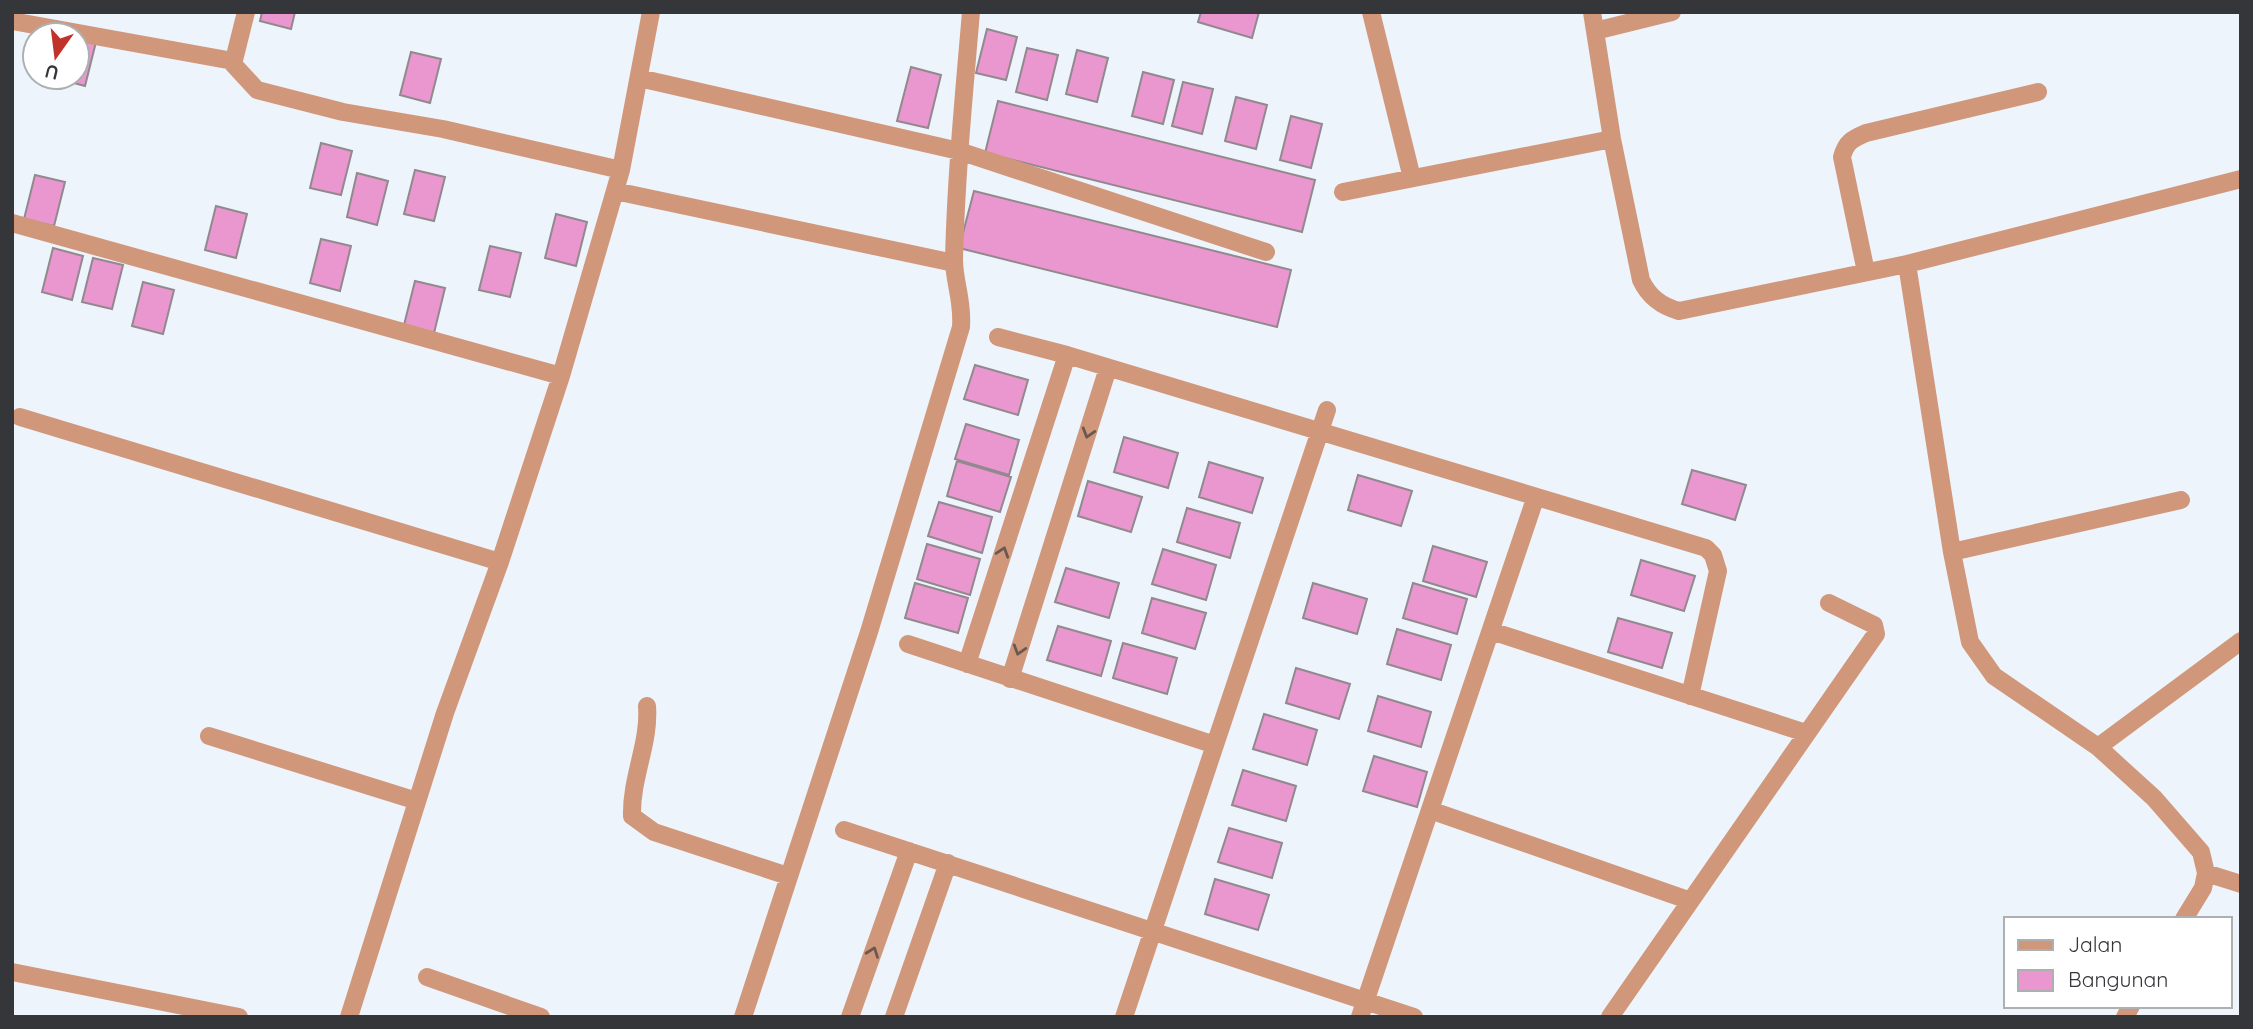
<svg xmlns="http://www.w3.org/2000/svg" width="2253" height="1029" font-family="Quicksand,sans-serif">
  <rect width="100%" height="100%" fill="#edf4fc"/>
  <!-- building -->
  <path fill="#e997ce" stroke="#91898e" stroke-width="2" d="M262,12H295L291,29L260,21Z
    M1201,12H1259L1252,38L1198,22Z
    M987,29L1017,37L1006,80L976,73Z
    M77,37L96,42L85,86L55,78L77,77Z
    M1027,48L1058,55L1047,100L1016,92Z
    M1077,50L1108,58L1097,102L1066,94Z
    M411,52L441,59L430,103L400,95Z
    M911,67L941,75L928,128L897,121Z
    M1143,72L1174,80L1163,124L1132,116Z
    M1183,82L1213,89L1202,134L1172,126Z
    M1236,97L1267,105L1256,149L1225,141Z
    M998,101L1315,180L1302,232L985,153Z
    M1291,116L1322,124L1311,168L1280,160Z
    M321,143L352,151L341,195L310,188Z
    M415,170L445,177L434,221L404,214Z
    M357,173L388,181L377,225L347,217Z
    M35,175L65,182L54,226L24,219Z
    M974,191L1291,270L1277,327L959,248Z
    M216,206L247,214L236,258L205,250Z
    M556,214L587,222L576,266L545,258Z
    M321,239L351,246L340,291L310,283Z
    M490,246L521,253L510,297L479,290Z
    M53,248L83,256L72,300L42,292Z
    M93,258L123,265L112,309L82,302Z
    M415,281L445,288L434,333L404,325Z
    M143,282L174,290L163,334L132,326Z
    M975,365L1028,380L1018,415L964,399Z
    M966,424L1019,440L1009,475L955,459Z
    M1124,437L1178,453L1168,488L1114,472Z
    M957,461L1011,477L1000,512L947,496Z
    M1209,462L1263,478L1252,513L1199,497Z
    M1692,470L1746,485L1735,520L1682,504Z
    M1358,475L1412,491L1401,526L1348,510Z
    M1088,481L1142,497L1131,532L1078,516Z
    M939,502L992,517L982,553L928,536Z
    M1187,508L1240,523L1230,558L1177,542Z
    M927,544L980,559L970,595L917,579Z
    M1433,546L1487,562L1476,597L1423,581Z
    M1163,549L1216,565L1206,600L1152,584Z
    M1641,560L1695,576L1684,611L1631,595Z
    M1066,568L1119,583L1109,618L1055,602Z
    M915,583L968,598L958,633L905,618Z
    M1313,583L1367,599L1357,634L1303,618Z
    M1413,583L1467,599L1457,634L1403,618Z
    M1152,598L1206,613L1195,649L1142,633Z
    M1618,618L1672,633L1662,668L1608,652Z
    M1058,626L1111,641L1101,676L1047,660Z
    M1397,629L1451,645L1441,680L1387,664Z
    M1123,643L1177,658L1167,694L1113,678Z
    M1296,668L1350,684L1339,719L1286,703Z
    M1378,696L1431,712L1421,747L1368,731Z
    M1264,714L1317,730L1307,765L1253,749Z
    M1374,756L1427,772L1417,807L1363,791Z
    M1243,770L1296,786L1286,821L1232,805Z
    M1229,828L1282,843L1272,878L1218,862Z
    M1215,879L1269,895L1258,930L1205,914Z"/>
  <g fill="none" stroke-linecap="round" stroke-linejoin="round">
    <!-- street -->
    <path stroke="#d1977a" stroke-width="18" d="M246,12L233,64L257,90L343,112L443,129L621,170
      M1371,12L1412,178
      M1592,12L1612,139L1641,280C1649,297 1661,306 1679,311L1907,264
      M12,21L233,61
      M1595,31L1672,12
      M639,78L959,151L1266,252
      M615,191L954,263
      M1343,192L1612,139
      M12,223L561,376
      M1866,272L1842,157C1846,142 1852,139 1866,133L2038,92
      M998,337L1067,355L1706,548L1713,555L1718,571L1690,696
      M20,417L500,562
      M1952,552L2181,500
      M1491,631L1806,733
      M908,644L1215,745
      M967,664L1067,355
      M1010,679L1108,368
      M647,706C650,743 631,777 632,816L654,832L788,876
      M209,736L417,801
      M2098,747L2241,641
      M1430,810L1688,900
      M844,830L1414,1017
      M2206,873L2241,884
      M2184,919L2203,888L2206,873L2201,852L2154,798L2098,747L1994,676L1970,642L1952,552L1907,264L2241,179
      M12,972L239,1017
      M427,977L541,1017
      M349,1017L445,713L500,562L561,376L621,170L651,12
      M743,1017L869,632L961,327C963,299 954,283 954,259C956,176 964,94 971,12
      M850,1017L909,851
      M894,1017L948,863
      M1124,1017L1327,410
      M1360,1017L1535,499
      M1610,1017L1876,634L1874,625L1829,603
      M2125,1017L2131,1006"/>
  </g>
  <!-- one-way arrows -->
  <defs><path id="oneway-chevron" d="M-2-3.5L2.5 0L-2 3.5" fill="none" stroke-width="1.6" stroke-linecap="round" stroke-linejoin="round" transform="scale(1.75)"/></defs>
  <g stroke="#6b5850">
    <use href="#oneway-chevron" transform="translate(1088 433) rotate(107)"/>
    <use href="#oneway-chevron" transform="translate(1003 552) rotate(-72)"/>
    <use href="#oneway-chevron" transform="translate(1019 650) rotate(107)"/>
    <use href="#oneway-chevron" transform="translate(873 952) rotate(-70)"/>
  </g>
  <!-- border -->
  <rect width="2253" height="1029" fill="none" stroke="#343639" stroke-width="28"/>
  <!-- legend -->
  <rect x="2004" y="917" width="228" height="91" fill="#ffffff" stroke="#aeafb0" stroke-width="2"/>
  <rect x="2018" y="940" width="35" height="10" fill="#d1977a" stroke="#aeafb0" stroke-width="2"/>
  <text x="2068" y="952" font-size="21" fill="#343639">Jalan</text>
  <rect x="2018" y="970" width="35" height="21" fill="#e997ce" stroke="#aeafb0" stroke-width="2"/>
  <text x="2068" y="987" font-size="21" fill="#343639">Bangunan</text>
  <!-- north arrow -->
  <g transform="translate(56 56) rotate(194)"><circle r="33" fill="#ffffff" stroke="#aeafb0" stroke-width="2"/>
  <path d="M0-5L12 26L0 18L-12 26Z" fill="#c0322a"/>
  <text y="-10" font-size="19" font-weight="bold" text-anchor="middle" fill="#343639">U</text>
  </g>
</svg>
